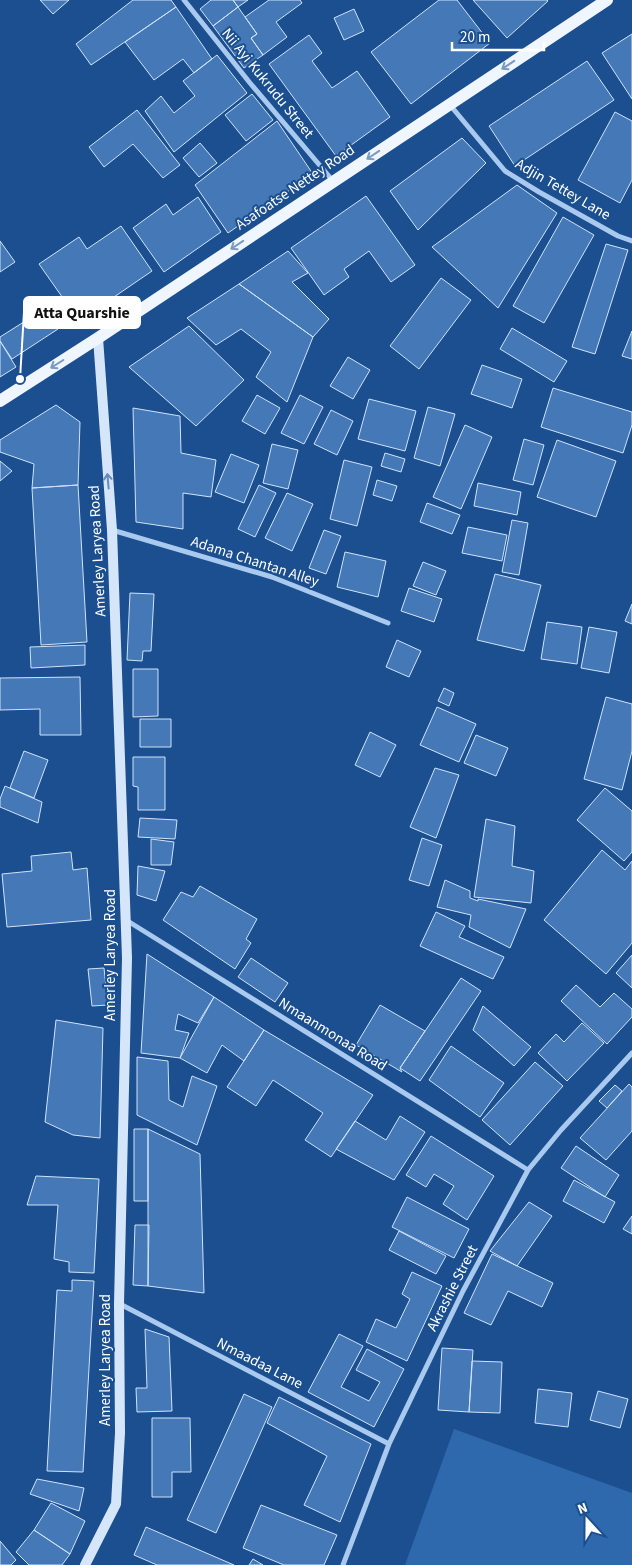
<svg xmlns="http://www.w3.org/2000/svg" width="632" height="1565" font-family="'Source Sans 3',sans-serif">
  <rect width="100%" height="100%" fill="#1b4f8f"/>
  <!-- green -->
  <path fill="#2e69ad" d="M454,1429L632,1493V1565H405Z"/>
  <!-- building -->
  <path fill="#4478b7" stroke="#cfe3fa" d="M40,0H69L53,14Z
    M133,0H171L176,7L91,65L76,44Z
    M211,0H233L238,7L213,26L200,9Z
    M233,0H248L238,7Z
    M269,0H300L302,3L276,22L287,37L263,55L251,38L257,34L245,17Z
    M439,0H457L490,43L411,104L371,52Z
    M473,0H547L548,1L507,38Z
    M176,7L212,59L194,73L183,59L154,80L125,42Z
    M238,7L257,34L251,38L263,55L244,68L213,26Z
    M354,9L364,31L344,40L334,18Z
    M632,34V99L602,53Z
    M309,35L322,53L312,61L332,88L357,71L390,117L336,156L269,64Z
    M217,55L247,93L174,152L145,111L161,96L174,113L195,96L183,81Z
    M587,61L614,100L515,166L489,126Z
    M252,94L273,120L246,141L225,115Z
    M137,110L180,165L163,178L133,144L104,167L89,147Z
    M615,112L632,121V180L620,203L578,180Z
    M277,121L313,174L228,233L195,185Z
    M462,138L486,163L418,230L390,191Z
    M200,143L217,163L199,177L183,158Z
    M517,185L557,213L498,308L432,247Z
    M366,196L415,265L391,282L369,251L344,269L349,277L324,295L291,248Z
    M198,197L221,232L164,272L133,228L166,204L173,215Z
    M563,217L594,235L544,323L513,306Z
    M121,226L152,271L79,321L39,264L79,237L87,249Z
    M0,241L15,262L0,272Z
    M606,244L628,250L595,354L572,347Z
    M288,251L308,273L292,282L329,319L313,337L239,284Z
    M441,278L471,300L419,369L390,346Z
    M239,284L313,337L287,402L256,377L271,352L241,329L216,345L187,318Z
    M42,305L58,329L12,359L0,341V337L30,318L29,314Z
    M189,326L244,380L196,426L129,367Z
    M512,328L567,361L554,382L500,349Z
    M632,331V359L622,356Z
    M0,341L16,367L0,377Z
    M348,357L370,370L353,399L330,386Z
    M482,365L522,379L512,408L471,394Z
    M553,388L632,412V425L623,453L541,427Z
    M257,395L280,408L265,434L242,421Z
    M300,395L323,407L304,444L281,433Z
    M369,399L416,411L405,451L358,439Z
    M56,405L80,422L78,485L32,488L34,464L0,452V440Z
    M428,407L455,414L440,466L414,458Z
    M133,408L180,416L181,453L216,460L211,497L183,493V529L136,522Z
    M331,410L353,421L337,455L314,444Z
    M465,425L492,437L461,509L433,497Z
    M524,439L544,445L533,485L513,480Z
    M557,440L616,461L596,517L537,497Z
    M272,444L298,450L288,489L263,483Z
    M385,453L405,459L401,472L381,466Z
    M231,454L259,465L244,503L215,492Z
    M344,460L372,467L357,526L330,519Z
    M0,461L12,471L0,481Z
    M377,480L397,486L392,501L373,495Z
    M478,483L521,492L517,515L474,506Z
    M78,485L87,642L41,645L32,488Z
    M259,485L276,493L255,537L238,529Z
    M287,493L313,504L292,551L265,538Z
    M427,503L460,515L452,534L420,522Z
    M512,520L528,523L519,575L502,572Z
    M468,527L507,535L502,561L462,553Z
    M324,530L341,536L326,574L309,568Z
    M345,552L386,561L378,597L337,587Z
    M423,562L446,571L436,595L413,586Z
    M495,574L541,585L524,651L477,640Z
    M409,588L442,599L434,622L401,611Z
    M130,593L154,594L151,651H143L142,661L127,660Z
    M632,604V624L625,621Z
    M547,622L582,627L577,664L541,659Z
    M589,627L617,632L609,673L581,668Z
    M397,640L421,651L409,677L386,667Z
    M85,645V665L31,668L30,647Z
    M133,669H158V716L133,717Z
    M80,677L81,735H40V709L0,710V678Z
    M444,688L454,693L449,706L438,701Z
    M606,697L632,704V751L622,790L584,779Z
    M437,707L476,724L459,762L420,745Z
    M140,719H171V747H140Z
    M370,732L396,745L380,777L355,765Z
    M476,735L508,748L496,776L464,763Z
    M24,751L48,760L34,798L10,788Z
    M133,757H165V810H138V787L133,786Z
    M435,768L459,775L436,838L410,827Z
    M5,786L42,802L38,823L0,807V799Z
    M605,788L632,811V852L624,861L577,820Z
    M140,818L177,820L175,839L138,837Z
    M486,819L515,826L512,866L534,871L531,903L474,897Z
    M422,838L442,845L429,886L409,880Z
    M151,839L174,842L171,865H151Z
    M602,850L625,870L632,861V943L606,974L544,920Z
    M71,852L73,870L87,868L91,920L7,927L2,874L32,871L31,856Z
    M138,866L165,871L156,901L137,895Z
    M445,880L470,891V898L478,901V899L526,909L510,948L469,927L471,915L437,907Z
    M200,886L257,919L246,939L251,943L235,969L163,920L181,892L193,897Z
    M436,912L465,926L459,937L504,957L493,979L420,946Z
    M147,954L214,997L198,1023L178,1014L175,1030L189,1033L180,1058L141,1053Z
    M632,955V988L616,973Z
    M251,958L288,983L275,1002L238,977Z
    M104,968L108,1005L92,1006L88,969Z
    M461,978L481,991L420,1081L400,1068Z
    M576,985L600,1007L614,993L632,1009V1017L607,1044L561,1001Z
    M214,997L264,1030L244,1061L222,1045L207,1073L180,1058Z
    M380,1005L425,1031L400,1068L402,1072L356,1045Z
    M483,1006L531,1047L514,1066L473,1030Z
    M56,1020L103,1028L100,1138L73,1135L45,1122Z
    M582,1023L604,1043L567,1081L538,1053L556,1034L564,1042Z
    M264,1030L373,1095L331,1157L305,1140L323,1113L273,1080L256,1106L227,1087Z
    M451,1046L504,1083L480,1117L429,1080Z
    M137,1057L168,1061L169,1100L183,1107L192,1076L217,1086L197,1145L137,1115Z
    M535,1062L563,1086L510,1145L482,1120Z
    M629,1084L632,1087V1131L606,1160L580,1138Z
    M615,1085L622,1091L607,1108L599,1101Z
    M400,1116L425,1132L394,1180L336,1149L355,1121L386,1140Z
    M134,1129H148V1201H134Z
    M148,1129L200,1154L204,1293L148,1286Z
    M431,1136L494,1176L467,1220L443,1204L454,1186L434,1174L426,1187L406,1175Z
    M576,1146L619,1175L605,1197L561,1168Z
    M36,1176L99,1179L94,1273L69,1272V1262L54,1259L58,1205H27Z
    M574,1180L615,1202L604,1223L563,1201Z
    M407,1197L469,1229L454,1258L392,1227Z
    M529,1202L552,1216L517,1266L490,1251Z
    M632,1216V1234L623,1229Z
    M135,1225H149L148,1286L133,1285Z
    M399,1231L446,1256L436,1274L389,1250Z
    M492,1254L553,1283L542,1307L508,1291L491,1325L464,1313Z
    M412,1272L442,1286L407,1361L366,1342L376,1319L396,1328L410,1299L402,1294Z
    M72,1280L94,1281L83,1472L47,1471L57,1290L72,1291Z
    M145,1329L169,1337L172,1411L137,1412L136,1388H147Z
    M339,1334L363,1346L341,1387L369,1401L380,1382L356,1370L367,1349L404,1369L374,1427L308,1392Z
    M442,1348L473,1350L469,1412L438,1410Z
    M472,1361L502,1362L500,1413L469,1412Z
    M538,1389L572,1393L568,1427L535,1423Z
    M598,1391L628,1399L620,1428L590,1420Z
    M244,1394L272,1407L216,1533L187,1520Z
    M279,1397L371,1444L340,1522L304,1505L327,1456L267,1423Z
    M152,1418H190L191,1472H172V1497H152Z
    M37,1479L84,1488L79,1511L30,1494Z
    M51,1503L85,1521L70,1554L34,1530Z
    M261,1505L337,1535L324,1565H284L243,1548Z
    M146,1527L234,1565H157L134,1555Z
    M34,1530L70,1554L62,1565H29L16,1552Z
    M0,1541L16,1560L11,1565H0Z
    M253,1559L263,1565H249Z"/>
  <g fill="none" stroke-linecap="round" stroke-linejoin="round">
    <!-- street -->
    <path stroke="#a9c9ee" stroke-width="5" d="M184,0L250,83L333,181
      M450,105L505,171L539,192L618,236L632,241
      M112,530L272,577L388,623
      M126,920L528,1170
      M120,1304L389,1444
      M343,1565L389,1444L463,1291L528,1170L561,1130L632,1053"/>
    <!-- secondary -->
    <path stroke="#d6e6fa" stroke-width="10" d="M85,1565L116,1504L120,1433L119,1304L127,958L112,530L98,338"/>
    <!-- primary -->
    <path stroke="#f0f6ff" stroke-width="12" d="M0,401L98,338L607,0"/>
  </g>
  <!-- one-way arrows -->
  <defs><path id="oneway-shaft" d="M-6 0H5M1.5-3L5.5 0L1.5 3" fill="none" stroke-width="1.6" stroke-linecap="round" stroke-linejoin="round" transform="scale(1.25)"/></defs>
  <g stroke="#7b9ac1">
    <use href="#oneway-shaft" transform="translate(508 65) rotate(147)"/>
    <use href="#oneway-shaft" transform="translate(373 155) rotate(146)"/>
    <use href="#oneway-shaft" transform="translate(237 245) rotate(146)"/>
    <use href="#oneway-shaft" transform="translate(57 364) rotate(148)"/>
  </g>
  <use stroke="#668bba" href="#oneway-shaft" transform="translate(108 481) rotate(-95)"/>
  <g text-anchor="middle" stroke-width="4" stroke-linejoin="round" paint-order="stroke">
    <!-- street labels -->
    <g font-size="15" fill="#fff" stroke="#1b4f8f">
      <text transform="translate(268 83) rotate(51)" y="5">Nii Ayi Kukrudu Street</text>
      <text transform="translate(295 187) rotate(-34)" y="5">Asafoatse Nettey Road</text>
      <text transform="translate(563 189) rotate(30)" y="5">Adjin Tettey Lane</text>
      <text transform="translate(97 551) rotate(-93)" y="5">Amerley Laryea Road</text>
      <text transform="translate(255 561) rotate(18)" y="5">Adama Chantan Alley</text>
      <text transform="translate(110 955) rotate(-90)" y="5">Amerley Laryea Road</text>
      <text transform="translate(333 1034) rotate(32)" y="5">Nmaanmonaa Road</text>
      <text transform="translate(452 1288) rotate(-63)" y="5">Akrashie Street</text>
      <text transform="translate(105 1360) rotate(-90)" y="5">Amerley Laryea Road</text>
      <text transform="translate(260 1363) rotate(27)" y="5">Nmaadaa Lane</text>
    </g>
  </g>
  <!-- callouts -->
  <path fill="none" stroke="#fff" stroke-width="2" d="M20 379L24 312"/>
  <circle fill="#fff" stroke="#1b4f8f" stroke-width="2" cx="20" cy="379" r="5"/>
  <rect fill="#fff" stroke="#fff" stroke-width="2" x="24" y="297" width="116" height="31" rx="5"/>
  <g font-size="16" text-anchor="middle" font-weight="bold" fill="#111">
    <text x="82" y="318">Atta Quarshie</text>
  </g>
  <!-- north arrow -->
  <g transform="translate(587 1520) rotate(339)" stroke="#1b4f8f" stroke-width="4" paint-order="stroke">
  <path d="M0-4L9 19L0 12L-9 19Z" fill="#ffffff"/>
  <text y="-8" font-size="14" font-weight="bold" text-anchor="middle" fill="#ffffff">N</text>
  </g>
  <!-- scale -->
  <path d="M452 42v8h92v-8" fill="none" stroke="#ffffff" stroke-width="2.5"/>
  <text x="460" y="42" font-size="15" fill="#ffffff" stroke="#1b4f8f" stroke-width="4" paint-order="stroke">20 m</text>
</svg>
